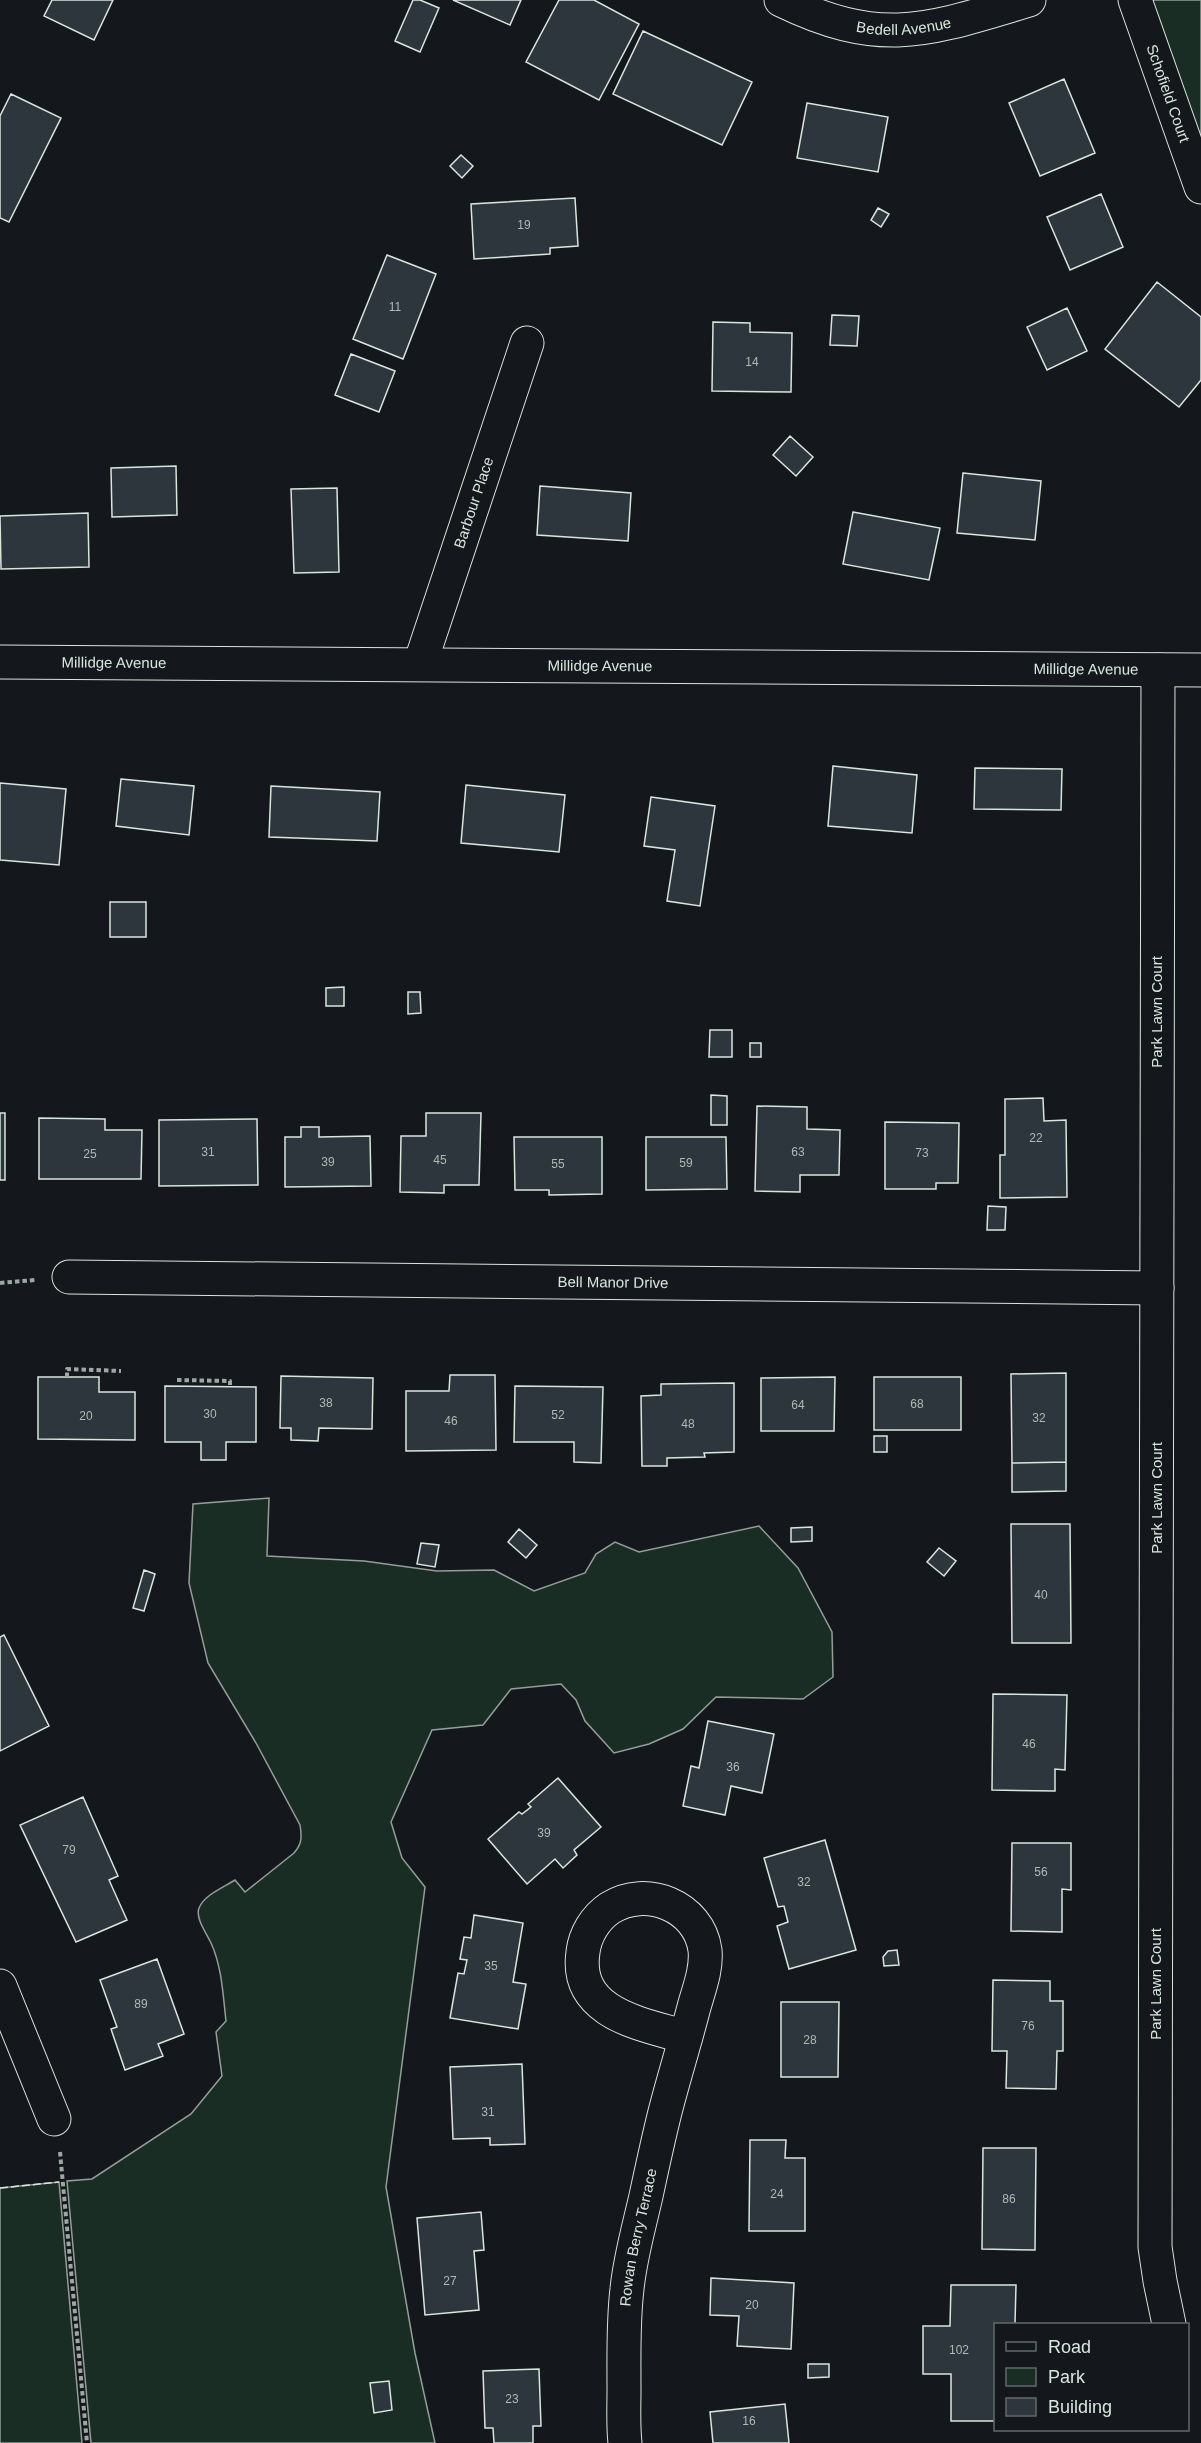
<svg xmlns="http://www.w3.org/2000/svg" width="1201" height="2443" font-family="Arial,sans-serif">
  <rect width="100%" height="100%" fill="#14181c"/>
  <!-- green -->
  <path fill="#1a2d24" stroke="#939e99" stroke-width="1.5" d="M1135,0H1201V187Z
    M269,1498L267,1556L364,1561L437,1571L494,1570L534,1591L585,1573L596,1554L615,1542L639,1552L759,1526L798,1568L832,1632L833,1677L803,1699L716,1697L683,1729L649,1744L614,1753L585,1721L576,1700L561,1684L511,1689L483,1725L432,1730L391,1822L402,1858L425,1887L386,2187L415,2353L435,2443H91L67,2181L92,2179L191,2114L222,2076L216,2032L226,2021C223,1995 222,1967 211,1943C207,1934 195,1918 199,1908C204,1895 224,1887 235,1880L245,1892L294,1853C302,1844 302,1837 300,1825L256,1743L208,1663L189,1583L193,1504Z
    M59,2182L82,2443H0V2188Z"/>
  <!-- building -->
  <path fill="#2c363c" stroke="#d8e6dc" stroke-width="1.5" d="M52,0H113L94,40L44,16Z
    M413,0H420L439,8L420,52L395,41Z
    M453,0H521L510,25Z
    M559,0H594L639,24L599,100L526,62Z
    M643,31L752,82L722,145L613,94Z
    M1064,79L1095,153L1040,176L1009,103Z
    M11,94L61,118L9,222L0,218V116Z
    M807,103L888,117L878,172L797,158Z
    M461,155L473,166L462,178L450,166Z
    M1101,194L1123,247L1070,270L1047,217Z
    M575,198L578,246L550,248V254L474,259L471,204Z
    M878,208L889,214L881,227L871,220Z
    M387,255L436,274L403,359L353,339Z
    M1157,282L1201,317V380L1179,407L1105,349Z
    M1067,308L1087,351L1047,370L1027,327Z
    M832,315L859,316L857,346L830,345Z
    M713,322L750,323V332L792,333L791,392L712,391Z
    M351,354L395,371L379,412L335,395Z
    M790,436L813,457L796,476L773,455Z
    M176,466L177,515L112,517L111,468Z
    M963,473L1041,481L1035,540L957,533Z
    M540,486L631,493L628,541L537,535Z
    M337,488L339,572L294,573L291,489Z
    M853,512L940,528L929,580L843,564Z
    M88,513L89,567L1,569L0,516Z
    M833,766L917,775L912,833L828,826Z
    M975,768L1062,769L1061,810L974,809Z
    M121,779L194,786L189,835L116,826Z
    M0,783L66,789L59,865L0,860Z
    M466,785L565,795L559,852L461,843Z
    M271,786L380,792L377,841L269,837Z
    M651,797L715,806L700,906L667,901L675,850L644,846Z
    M110,902H146V937H110Z
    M344,987V1006H326V988Z
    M408,992H420L421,1013L408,1014Z
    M710,1030H732V1057H709Z
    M750,1043H761V1057H750Z
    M711,1095L727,1096V1125H711Z
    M1043,1098L1044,1121L1066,1120L1067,1197L1000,1198V1155H1005V1099Z
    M757,1106L807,1107V1129L840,1130L839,1175H800V1192L755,1191Z
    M0,1113H5V1180H0Z
    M426,1113H481L479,1185H444V1193L400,1192L401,1136H426Z
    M39,1118L105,1119V1130H142L141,1179H39Z
    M257,1119L258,1185L159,1186V1120Z
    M885,1122L959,1123L958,1183H936V1189H885Z
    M301,1127H319V1137L370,1136L371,1186L285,1187V1137H301Z
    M514,1137H602V1194L549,1195V1190H515Z
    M646,1137H726L727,1189L646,1190Z
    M988,1206L1006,1207L1005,1230H987Z
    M1066,1373V1462L1012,1463L1011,1374Z
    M450,1375H495L496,1450L406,1451V1391H449Z
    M281,1376L373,1378L372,1429L319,1428L318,1441L291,1440V1428H280Z
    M38,1377H99V1392H135V1440L38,1439Z
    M835,1377L834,1431H761V1378Z
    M874,1377H961V1430H874Z
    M734,1383V1452L704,1453L705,1457L667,1458V1466H642L641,1396L661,1395V1384Z
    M165,1386L256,1387V1442H226V1460H201V1442H165Z
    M515,1386L603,1387L601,1463L574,1462V1442H514Z
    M874,1436H887V1452H874Z
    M1066,1462V1491L1012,1492V1463Z
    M1011,1524H1070L1071,1643H1012Z
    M812,1527V1541L791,1542V1528Z
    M519,1529L537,1545L526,1558L508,1542Z
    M421,1543L439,1545L435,1567L417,1564Z
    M939,1548L956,1561L944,1576L927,1562Z
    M144,1570L155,1574L144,1611L133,1608Z
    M4,1635L49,1726L0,1751V1637Z
    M993,1694L1067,1695L1065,1770L1055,1769V1791L992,1790Z
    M708,1721L774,1734L762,1793L731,1786L725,1815L683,1806L691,1766L699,1768Z
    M558,1778L601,1827L574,1850L577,1855L563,1868L555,1859L527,1884L488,1839L519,1812L522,1814L531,1807L528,1804Z
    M83,1797L118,1876L109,1880L127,1920L76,1942L20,1825Z
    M825,1840L856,1950L789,1969L777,1926L788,1922L784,1906L778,1907L764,1858Z
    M1012,1843H1071V1890L1062,1889V1932L1011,1931Z
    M474,1915L523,1923L513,1982L526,1984L518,2029L450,2018L458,1973L464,1974L467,1960L460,1959L464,1937L471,1938Z
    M897,1950L899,1965L884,1966L883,1957L888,1951Z
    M157,1959L184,2034L158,2044L163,2056L125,2070L111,2029L117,2027L100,1980Z
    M993,1980L1050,1981V2001H1063V2051H1057L1056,2089L1006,2088L1007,2051H992Z
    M781,2002H839L838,2077H781Z
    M522,2064L525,2144L490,2145V2138L453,2139L450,2067Z
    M750,2140H786L785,2158H805V2231H749Z
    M983,2148H1036L1035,2250L982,2249Z
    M481,2212L484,2250L474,2251L479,2310L425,2315L417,2218Z
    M711,2278L794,2283L791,2349L737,2346L739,2316L710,2315Z
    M951,2285H1016L1015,2324H996V2421H951V2374H923V2326H950Z
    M808,2364H829V2377L808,2378Z
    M539,2369L541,2426H533V2443H494L493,2428H485L483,2371Z
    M389,2381L392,2410L374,2413L370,2383Z
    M785,2404L789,2443H713L710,2412Z"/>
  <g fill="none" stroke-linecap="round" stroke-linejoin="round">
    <!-- minor casing -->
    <g stroke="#d8e6dc" stroke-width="35">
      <g id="minor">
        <path id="s1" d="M781,0C882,49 928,30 1029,0"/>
        <path id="s2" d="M1135,0L1201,187"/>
        <path id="s3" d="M420,664L527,343"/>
        <path d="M1158,670L1155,2247L1160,2281L1169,2324"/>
        <path id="s4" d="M69,1277L1157,1288"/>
        <path d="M0,1986L54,2119"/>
        <path id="s5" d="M625,2443C623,2425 624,2407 624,2389C624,2356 623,2322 627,2289C630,2258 639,2227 646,2196C652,2168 658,2140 665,2112C674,2077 685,2042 694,2007C699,1989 707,1969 705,1950C699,1906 646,1885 610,1908C595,1918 585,1935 583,1952C574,2014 642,2024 686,2037"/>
      </g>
    </g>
    <!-- tertiary casing -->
    <g stroke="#d8e6dc" stroke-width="35">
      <g id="tertiary">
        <path id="s6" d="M0,662L1201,670"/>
      </g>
    </g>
    <!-- path -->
    <path stroke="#9da8a2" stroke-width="4" stroke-dasharray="4.5 3" stroke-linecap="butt" d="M0,1283L35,1280
      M67,1377V1369L121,1371
      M177,1380L230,1381V1386
      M60,2152L87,2443"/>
    <!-- minor -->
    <use href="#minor" stroke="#14181c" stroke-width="33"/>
    <!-- tertiary -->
    <use href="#tertiary" stroke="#14181c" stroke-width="33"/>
    <!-- fence -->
    <path stroke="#d8e6dc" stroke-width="1.5" stroke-dasharray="8 3" stroke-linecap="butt" d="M0,2188L59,2182"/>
  </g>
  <g text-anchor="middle" stroke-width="4.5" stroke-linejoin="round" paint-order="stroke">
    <!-- number labels -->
    <g font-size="12" fill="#adbab4">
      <text x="524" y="229">19</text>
      <text x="395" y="311">11</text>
      <text x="752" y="366">14</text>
      <text x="1036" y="1142">22</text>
      <text x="208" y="1156">31</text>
      <text x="798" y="1156">63</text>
      <text x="922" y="1157">73</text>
      <text x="90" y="1158">25</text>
      <text x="440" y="1164">45</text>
      <text x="328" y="1166">39</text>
      <text x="686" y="1167">59</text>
      <text x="558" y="1168">55</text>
      <text x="326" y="1407">38</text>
      <text x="917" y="1408">68</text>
      <text x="798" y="1409">64</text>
      <text x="210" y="1418">30</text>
      <text x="558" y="1419">52</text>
      <text x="86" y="1420">20</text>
      <text x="1039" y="1422">32</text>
      <text x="451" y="1425">46</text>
      <text x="688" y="1428">48</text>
      <text x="1041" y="1599">40</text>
      <text x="1029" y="1748">46</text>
      <text x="733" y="1771">36</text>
      <text x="544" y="1837">39</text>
      <text x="69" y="1854">79</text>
      <text x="1041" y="1876">56</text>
      <text x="804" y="1886">32</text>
      <text x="491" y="1970">35</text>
      <text x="141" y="2008">89</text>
      <text x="1028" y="2030">76</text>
      <text x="810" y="2044">28</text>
      <text x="488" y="2116">31</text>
      <text x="777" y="2198">24</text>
      <text x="1009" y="2203">86</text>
      <text x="450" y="2285">27</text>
      <text x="752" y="2309">20</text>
      <text x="959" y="2354">102</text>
      <text x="512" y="2403">23</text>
      <text x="749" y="2425">16</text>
    </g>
    <!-- street labels -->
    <g font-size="15" fill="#d8e6dc" stroke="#14181c">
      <text dy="5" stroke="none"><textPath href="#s1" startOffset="128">Bedell Avenue</textPath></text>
      <text dy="5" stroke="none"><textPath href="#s2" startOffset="99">Schofield Court</textPath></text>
      <text dy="5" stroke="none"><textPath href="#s3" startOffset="170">Barbour Place</textPath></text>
      <text dy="5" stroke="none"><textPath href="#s6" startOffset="114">Millidge Avenue</textPath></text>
      <text dy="5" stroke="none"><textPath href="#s6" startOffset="600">Millidge Avenue</textPath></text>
      <text dy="5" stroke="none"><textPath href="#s6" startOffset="1086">Millidge Avenue</textPath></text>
      <text transform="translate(1157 1012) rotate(-90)" y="5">Park Lawn Court</text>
      <text dy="5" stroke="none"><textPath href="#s4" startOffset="544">Bell Manor Drive</textPath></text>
      <text transform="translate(1157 1498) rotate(-90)" y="5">Park Lawn Court</text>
      <text transform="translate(1156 1984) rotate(-90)" y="5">Park Lawn Court</text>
      <text dy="5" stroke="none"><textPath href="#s5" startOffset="207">Rowan Berry Terrace</textPath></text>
    </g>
  </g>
  <!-- legend -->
  <rect x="994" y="2323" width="195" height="108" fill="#14181c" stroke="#626a69" stroke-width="1.5"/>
  <rect x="1006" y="2342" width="30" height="9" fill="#14181c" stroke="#626a69" stroke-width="1.5"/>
  <text x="1048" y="2353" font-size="18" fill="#d8e6dc">Road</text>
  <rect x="1006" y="2368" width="30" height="18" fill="#1a2d24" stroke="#626a69" stroke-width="1.5"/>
  <text x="1048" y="2383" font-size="18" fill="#d8e6dc">Park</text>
  <rect x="1006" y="2398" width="30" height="18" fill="#2c363c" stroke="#626a69" stroke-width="1.5"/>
  <text x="1048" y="2413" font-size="18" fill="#d8e6dc">Building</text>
</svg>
